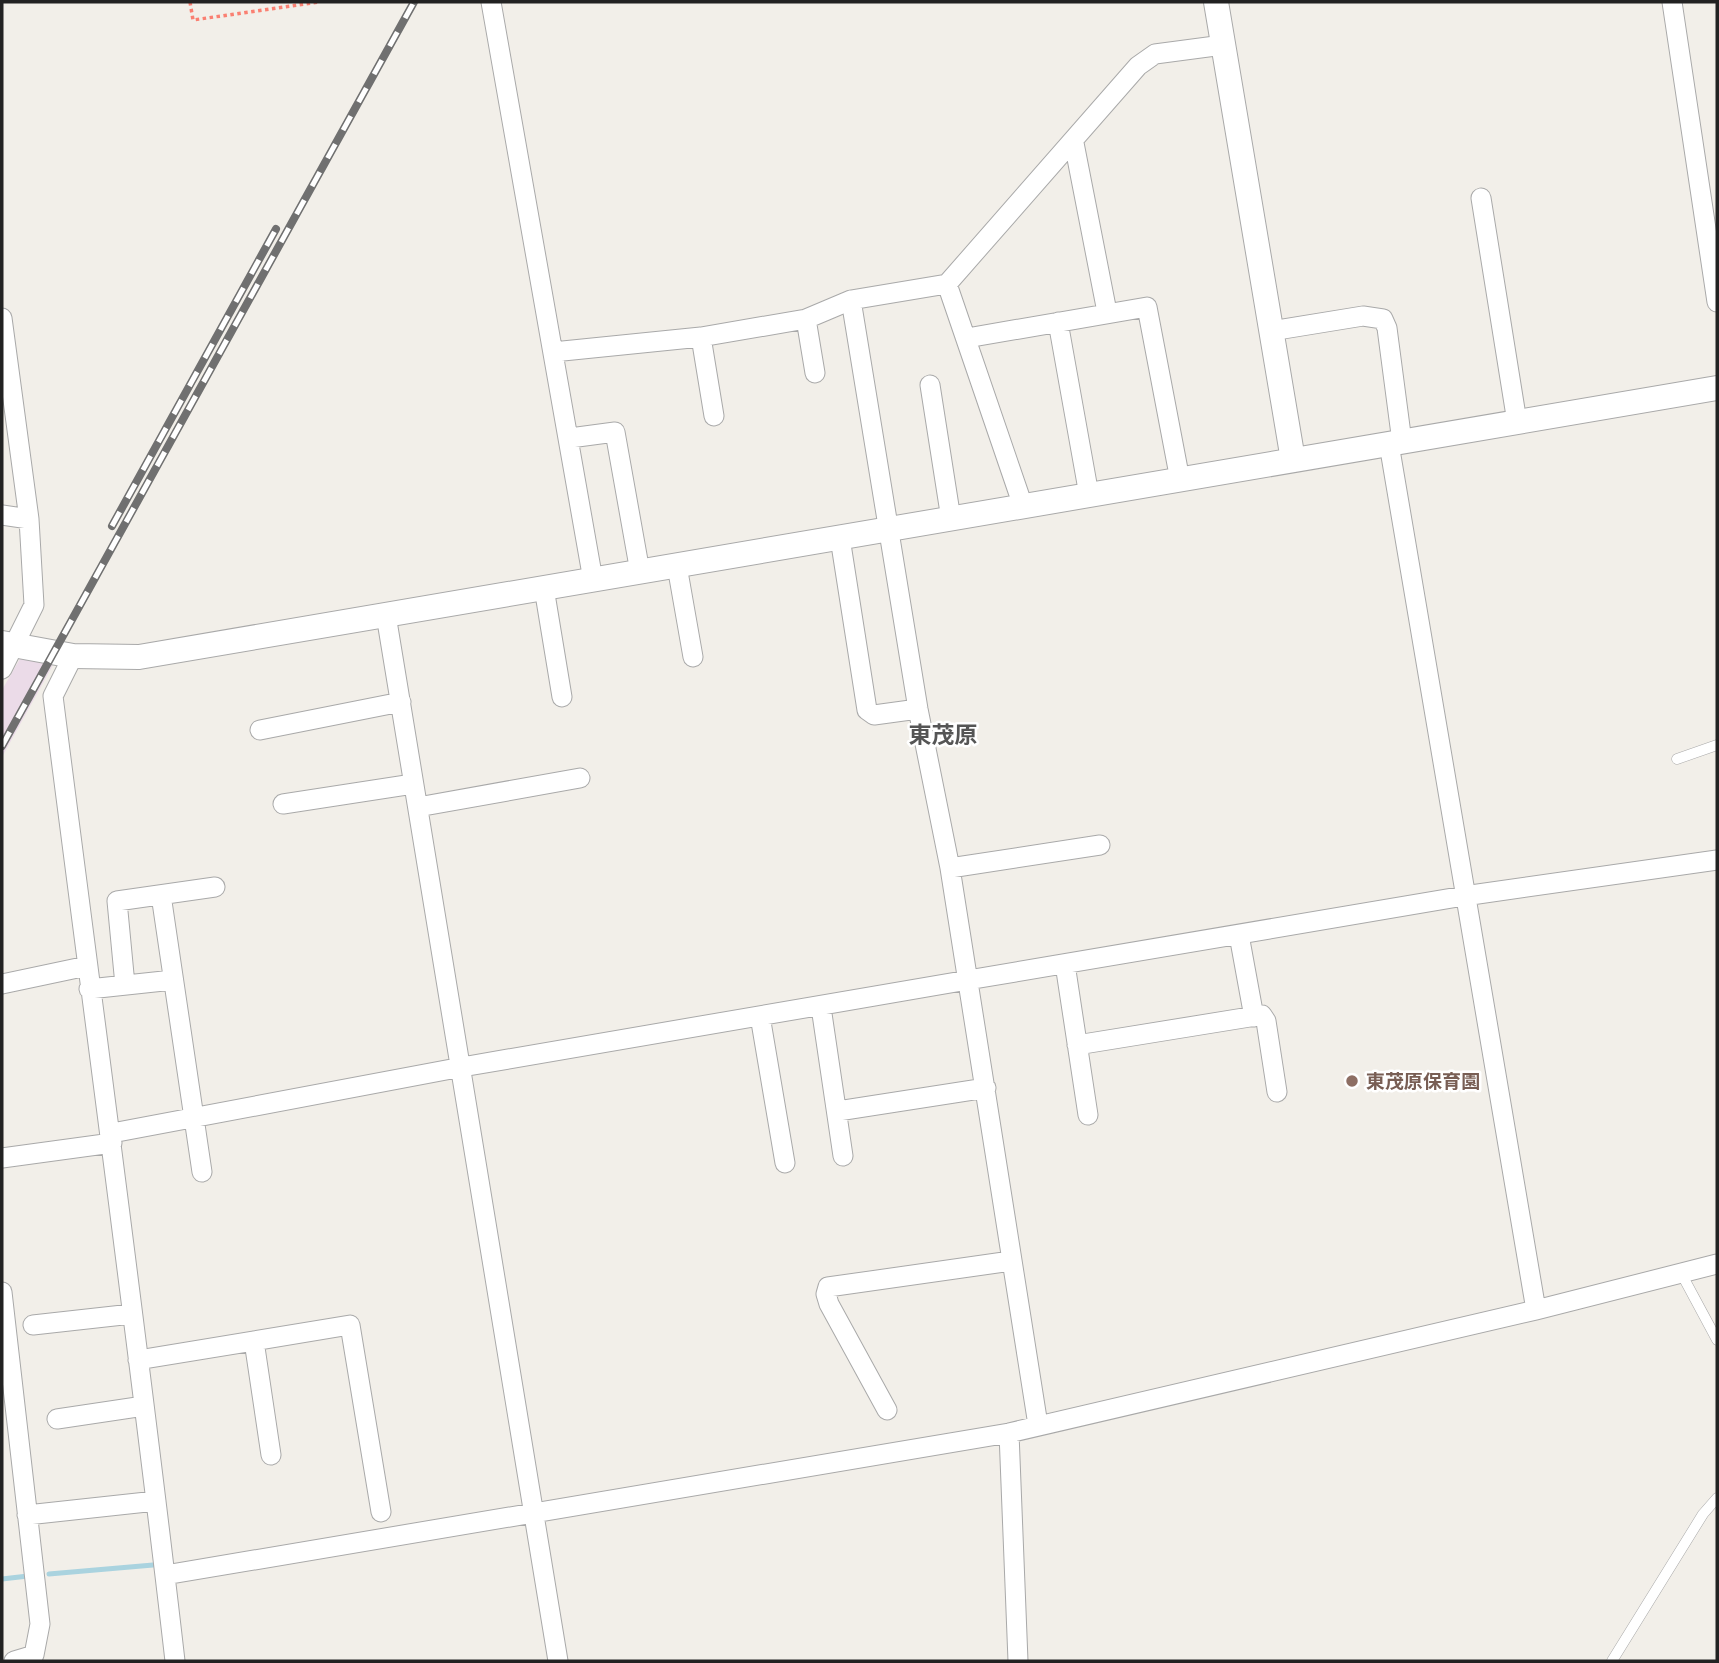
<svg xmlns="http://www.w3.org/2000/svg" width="1719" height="1663" font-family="'Titillium Web','Noto Sans JP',sans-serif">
  <rect width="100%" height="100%" fill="#f2efe9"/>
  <!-- industrial -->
  <path fill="#ebdbe8" d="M21,657L54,663L2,757V690Z"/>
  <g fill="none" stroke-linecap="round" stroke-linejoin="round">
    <!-- stream -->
    <path stroke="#aad3df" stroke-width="5" d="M49,1574L153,1565
      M2,1579L28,1576"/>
    <!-- service casing -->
    <g stroke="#a9a9a9" stroke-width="11">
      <path id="service" d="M1677,759L1717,745
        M1681,1273L1717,1340
        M1612,1661L1703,1514L1717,1498"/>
    </g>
    <!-- minor casing -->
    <g stroke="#a9a9a9" stroke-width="21">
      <path id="minor" d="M491,2L593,580
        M1672,2L1717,302
        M1074,143L1107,312
        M1481,198L1517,422
        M947,284L1023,506
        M851,300L918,709L950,868L1038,1425
        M2,318L29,519L34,605L2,669
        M806,319L815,373
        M1058,322L1089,495
        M1271,331L1363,316L1383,319L1387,328L1402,442
        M701,337L714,416
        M967,338L1147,307L1180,480
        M553,352L701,337L806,319L851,300L947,284L1138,66L1155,54L1223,45
        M930,385L951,519
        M570,438L615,432L640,572
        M1389,444L1536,1310
        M2,515L29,519
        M840,538L867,710L874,715L918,709
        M677,566L693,657
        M544,588L562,697
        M386,615L558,1661
        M73,656L53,696C94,1018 138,1339 175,1661
        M260,730L401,702
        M283,804L413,784
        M418,807L580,778
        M950,868L1100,845
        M161,895L202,1172
        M1239,935L1254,1017
        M1065,964L1088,1115
        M2,984L87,966
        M125,985L117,901L215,887
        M89,989L173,980
        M821,1007L843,1156
        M760,1016L785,1163
        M1077,1045L1262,1015L1266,1021L1277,1092
        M838,1111L986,1088
        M112,1133L462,1067L968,980L1464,896L1717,860
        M2,1158L112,1143
        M2,1292L40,1624L34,1655L14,1661
        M33,1325L132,1314
        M254,1341L271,1455
        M138,1360L350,1325L381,1512
        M887,1410L829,1304L826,1294L828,1287L1011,1261
        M57,1419L144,1406
        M1009,1433L1018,1661
        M27,1515L156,1501
        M165,1575L1009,1433L1536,1310L1717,1264"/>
    </g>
    <!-- tertiary casing -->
    <g stroke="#a9a9a9" stroke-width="26">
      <path id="tertiary" d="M1216,2L1293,460
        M2,643L73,656L139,657L1717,388"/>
    </g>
    <!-- path -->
    <path stroke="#fa8072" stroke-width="3.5" stroke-dasharray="3.5 3.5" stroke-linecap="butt" d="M190,2L193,20L319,2"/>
    <!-- service -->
    <use href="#service" stroke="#fff" stroke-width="10"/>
    <!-- minor -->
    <use href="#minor" stroke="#fff" stroke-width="19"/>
    <!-- tertiary -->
    <use href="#tertiary" stroke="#fff" stroke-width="24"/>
    <!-- rail casing -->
    <g stroke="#707070" stroke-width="8">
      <path id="rail" d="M112,526L276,229
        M2,746L414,2"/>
    </g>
    <!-- rail -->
    <use href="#rail" stroke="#fff" stroke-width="5" stroke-dasharray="16" stroke-linecap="butt"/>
  </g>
  <!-- markers -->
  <circle fill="#8d6e63" stroke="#fff" stroke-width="2.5" cx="1352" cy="1081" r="7"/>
  <g text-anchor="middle" stroke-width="5" stroke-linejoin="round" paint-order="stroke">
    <!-- education labels -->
    <g font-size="19" font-weight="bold" fill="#785e54" stroke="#fff" text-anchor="start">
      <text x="1366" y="1088">東茂原保育園</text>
    </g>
    <!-- quarter labels -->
    <g font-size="23" font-weight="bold" fill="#555" stroke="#fff">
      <text x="943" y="743">東茂原</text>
    </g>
  </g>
  <!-- border -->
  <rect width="1719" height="1663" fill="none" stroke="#222222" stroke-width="7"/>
</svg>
